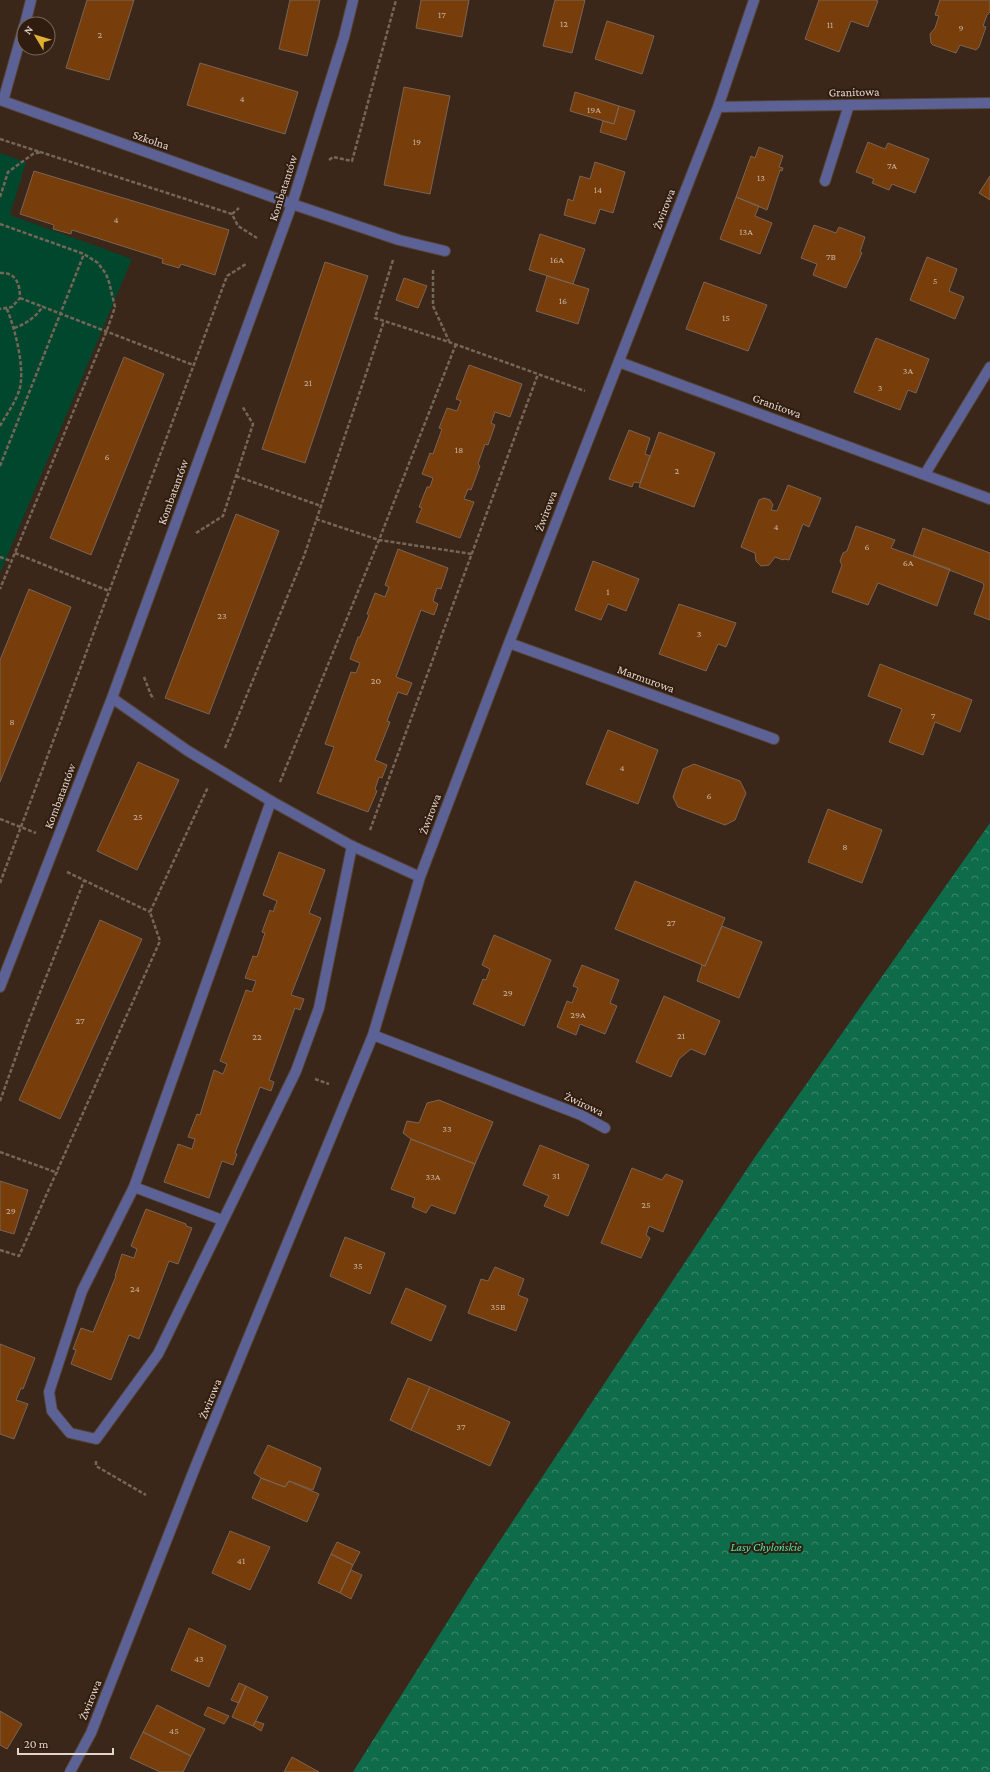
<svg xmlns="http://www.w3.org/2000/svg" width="990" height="1772" font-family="'Crimson Pro',serif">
  <defs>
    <pattern id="forest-crowns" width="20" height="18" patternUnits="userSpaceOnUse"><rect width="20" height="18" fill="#0f6c4b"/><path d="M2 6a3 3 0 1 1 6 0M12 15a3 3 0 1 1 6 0" fill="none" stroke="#3d876c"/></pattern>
  </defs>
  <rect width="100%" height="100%" fill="#3a2719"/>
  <!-- forest -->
  <path fill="url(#forest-crowns)" d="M990,823V1772H353L475,1578L755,1157Z"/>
  <!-- green -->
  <path fill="#00472e" d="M0,153L26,162L10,215L132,259L0,573Z"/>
  <!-- building -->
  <path fill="#773e0b" stroke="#7a6455" d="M87,0H134L109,80L66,68Z
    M290,0H320L307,56L279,49Z
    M421,0H469L462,37L416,28Z
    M555,0H585L572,53L543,46Z
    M819,0H875L878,1L868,27L851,21L839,52L805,39Z
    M940,0H990V12L987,15L983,26L986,27L979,47L976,50L960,45L956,53L933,45L931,43L930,34L935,28L939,16L935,15Z
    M607,21L654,36L642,74L595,59Z
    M200,63L298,92L285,134L187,105Z
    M404,87L450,96L430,194L384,185Z
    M575,92L619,106L614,124L570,111Z
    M619,106L635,111L626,140L600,132L603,121L614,124Z
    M868,142L885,149L888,143L929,159L915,193L892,184L889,190L872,183L874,179L856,172Z
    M759,147L783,156L779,167L783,168L782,171L780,170L767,210L736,197L751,156L755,158Z
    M595,162L625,172L613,213L600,209L595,224L564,215L568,199L573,201L580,176L590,179Z
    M34,171L229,230L215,275L181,264L179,268L162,263L163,259L72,230L71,234L53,229L54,225L20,214Z
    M990,176V200L979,193Z
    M736,197L759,206L755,216L772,223L760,254L720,239Z
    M814,225L836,233L839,227L865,237L860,252L862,253L846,288L813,275L817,264L801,258Z
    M540,234L585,249L573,284L529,270Z
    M927,257L957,269L949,291L964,297L955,319L910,300Z
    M325,262L368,276L305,463L262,449Z
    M547,276L589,289L578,324L536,311Z
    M404,278L427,286L418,308L396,300Z
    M704,282L767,305L748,351L686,329Z
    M876,338L929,359L916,393L908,390L900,410L854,392Z
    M124,357L164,374L91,555L50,538Z
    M469,365L522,384L510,417L495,412L491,423L495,425L488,445L485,444L478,464L480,466L471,490L468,489L464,499L474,502L460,538L416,522L422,508L419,507L427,487H430L433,478L422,474L430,453L433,454L442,429L439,428L447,408L457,411L461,401L456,399Z
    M629,430L650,438L645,454L650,456L640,483L634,482L632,487L609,479Z
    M659,432L715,453L694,507L639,487Z
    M788,485L821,498L809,527L803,524L789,560L784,559L783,560L775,557L769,565L761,566L756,561L755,553L741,547L759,500L764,498L770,500L773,505L771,510L777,511Z
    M236,514L279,531L209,714L165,698Z
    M856,526L895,540L891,548L950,569L937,606L878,583L868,605L832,592L842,565L840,561L843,553L847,551Z
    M923,528L990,553V620L974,614L984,586L983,583L913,556Z
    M398,549L448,568L441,589L437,588L433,601L438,604L434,615L421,610L396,677L412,683L407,695L398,692L387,721L390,722L375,760L387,765L382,778L379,777L375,789L377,791L368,812L317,793L334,747L325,744L351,672L356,673L360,663L350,659L358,637H360L369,615L367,614L375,593L385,597L389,587L385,585Z
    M593,561L639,579L626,611L608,604L601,620L575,610Z
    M29,589L71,607L0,782V660Z
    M679,604L736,623L726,647L718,644L706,671L659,654Z
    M880,664L972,700L960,732L935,722L923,755L889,742L902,709L868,696Z
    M608,730L658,750L638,804L586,784Z
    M138,762L179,780L137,870L97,851Z
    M694,764L740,781L746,793L735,820L725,825L678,807L673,797L683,769Z
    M828,809L882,830L862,883L808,862Z
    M279,852L325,870L309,913L321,918L291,995L304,999L300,1010L295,1008L269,1080L274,1082L271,1091L260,1087L235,1153L237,1154L233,1165L222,1161L209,1198L164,1182L178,1144L192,1149L195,1139L188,1137L197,1114L200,1115L214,1070L223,1074L227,1064L220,1061L246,990L252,992L256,981L245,978L253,956L257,957L265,933L262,932L270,910L273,912L277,901L263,895Z
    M635,881L725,918L705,966L615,929Z
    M100,920L142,939L60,1119L19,1100Z
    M722,926L762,942L739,998L697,981L702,965L705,966Z
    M494,935L551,960L524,1026L473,1004L483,979L486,980L490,969L482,965Z
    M582,965L619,980L610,1003L617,1006L605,1034L580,1024L576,1035L557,1027L567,1001L572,1003L578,988L573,986Z
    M664,996L720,1021L705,1055L691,1049L679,1059L671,1077L636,1062Z
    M439,1100L493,1122L475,1164L411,1139L403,1133L407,1121L419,1123L427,1103Z
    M411,1139L475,1164L455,1214L431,1205L426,1213L412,1207L415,1198L391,1189Z
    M540,1145L589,1165L568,1216L544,1206L549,1196L523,1185Z
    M632,1168L662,1180L666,1174L683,1181L663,1232L649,1226L646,1235L650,1238L641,1258L601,1243Z
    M0,1181L28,1190L14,1234L0,1230Z
    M146,1209L186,1224V1226L192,1228L178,1264L169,1261L139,1339L129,1335L111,1380L71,1364L76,1350L73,1349L81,1328L93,1332L116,1276H115L122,1254L134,1258L137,1249L131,1246Z
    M345,1237L385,1253L370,1294L330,1276Z
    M495,1267L524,1279L518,1295L528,1299L516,1331L468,1313L481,1279L488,1281Z
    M406,1288L446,1306L431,1341L391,1323Z
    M0,1344L35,1358L23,1389L21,1388L16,1400L28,1404L14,1439L0,1434Z
    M408,1378L430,1387L411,1430L390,1420Z
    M430,1387L510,1422L490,1466L411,1430Z
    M268,1445L321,1468L313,1490L289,1481L285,1487L261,1478L254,1473Z
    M261,1478L285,1487L289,1481L319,1494L307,1522L252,1498Z
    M230,1531L270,1547L250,1590L212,1573Z
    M337,1542L360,1552L353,1565L331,1554Z
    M331,1554L353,1565L340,1593L318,1583Z
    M351,1570L362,1575L351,1599L340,1593Z
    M189,1628L226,1646L209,1687L171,1670Z
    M239,1683L246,1686L239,1703L231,1700Z
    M246,1686L268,1697L253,1726L232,1717Z
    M157,1705L205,1729L191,1756L143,1732Z
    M208,1707L229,1716L224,1724L204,1715Z
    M0,1711L22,1724L7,1749L0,1745Z
    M256,1721L264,1724L261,1731L253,1726Z
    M143,1732L191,1756L183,1772H160L130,1758Z
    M292,1757L319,1772H284Z"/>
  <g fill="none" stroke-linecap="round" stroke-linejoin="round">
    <!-- lane casing -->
    <g stroke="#554336" stroke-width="12">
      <path id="lane" d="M825,181L849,105
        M292,204L399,240L445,251
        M271,801L134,1187L82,1291L49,1392L52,1411L70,1433L96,1439L158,1354L296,1071L319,1008L352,846
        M134,1187L222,1220"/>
    </g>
    <!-- street casing -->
    <g stroke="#554336" stroke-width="12">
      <path id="street" d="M25,24L31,0
        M0,100L292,204
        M3,101L24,26
        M718,107L990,103
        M619,362L990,499
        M925,474L990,367
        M509,643L774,739
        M112,698L188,751L271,801L352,846L420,877
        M0,987L112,698L292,204L344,37L353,0
        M373,1035L581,1115L605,1128
        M70,1772L91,1733L196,1465L373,1035L420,877L509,643L718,107L754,0"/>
    </g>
    <!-- path -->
    <path stroke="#766659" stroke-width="2.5" stroke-dasharray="4 2" stroke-linecap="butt" d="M0,139L232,214L238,226L257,238
      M329,160L333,157L352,161L396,0
      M0,197L8,172L33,154L41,152
      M232,214L239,208
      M0,224L84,254L98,263L106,274L109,282L115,307L107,330L0,589
      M393,260L375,318L449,342L585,391
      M433,270V306L449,341
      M0,273C16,272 20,284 20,298L12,307L0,309
      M20,298L193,365
      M14,328C26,324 36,317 43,306
      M0,426C6,415 15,403 19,391C26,370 15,329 7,309
      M0,466L84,254
      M236,476L321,506
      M316,519L379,540L472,554
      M196,533L223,516L253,424L242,406
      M15,553L109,591
      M0,557L11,561
      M144,677L151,695L154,699
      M225,748L304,556L384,321
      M280,782L379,540L456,344
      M0,819L36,833
      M370,830L538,374
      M67,872L150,912
      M0,883L227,276L246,264
      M315,1079L329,1084
      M0,1101L28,1023L84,881
      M0,1152L58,1173
      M0,1250L19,1256L160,941L150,912L208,787
      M96,1461V1466L146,1495"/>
    <!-- lane -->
    <use href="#lane" stroke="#5c6296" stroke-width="10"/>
    <!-- street -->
    <use href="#street" stroke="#5c6296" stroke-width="10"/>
  </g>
  <g text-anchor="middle" stroke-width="4" stroke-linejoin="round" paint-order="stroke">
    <!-- number labels -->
    <g font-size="10" fill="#c7af9c">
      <text x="442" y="18">17</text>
      <text x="564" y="27">12</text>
      <text x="830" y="28">11</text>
      <text x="961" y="31">9</text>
      <text x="100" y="38">2</text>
      <text x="242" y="102">4</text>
      <text x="594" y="113">19A</text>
      <text x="417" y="145">19</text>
      <text x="892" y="169">7A</text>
      <text x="761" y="181">13</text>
      <text x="598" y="193">14</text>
      <text x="116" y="223">4</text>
      <text x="746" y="235">13A</text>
      <text x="831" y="260">7B</text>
      <text x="557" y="263">16A</text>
      <text x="935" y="284">5</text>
      <text x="563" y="304">16</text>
      <text x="726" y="321">15</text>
      <text x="908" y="374">3A</text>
      <text x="308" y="386">21</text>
      <text x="880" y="391">3</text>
      <text x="459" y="453">18</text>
      <text x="107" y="460">6</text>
      <text x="677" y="474">2</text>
      <text x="776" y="530">4</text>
      <text x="867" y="550">6</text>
      <text x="908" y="566">6A</text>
      <text x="608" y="595">1</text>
      <text x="222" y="619">23</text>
      <text x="699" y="637">3</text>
      <text x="376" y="684">20</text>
      <text x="933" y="719">7</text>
      <text x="12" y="725">8</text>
      <text x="622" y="771">4</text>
      <text x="709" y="799">6</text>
      <text x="138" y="820">25</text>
      <text x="845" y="850">8</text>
      <text x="671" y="926">27</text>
      <text x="508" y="996">29</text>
      <text x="578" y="1018">29A</text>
      <text x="80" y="1024">27</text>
      <text x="681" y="1039">21</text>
      <text x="257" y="1040">22</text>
      <text x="447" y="1132">33</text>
      <text x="556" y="1179">31</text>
      <text x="433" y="1180">33A</text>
      <text x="646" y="1208">25</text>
      <text x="11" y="1214">29</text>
      <text x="358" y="1269">35</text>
      <text x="135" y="1292">24</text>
      <text x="498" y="1310">35B</text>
      <text x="461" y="1430">37</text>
      <text x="241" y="1564">41</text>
      <text x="199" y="1662">43</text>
      <text x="174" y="1734">45</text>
    </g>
    <!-- street labels -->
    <g font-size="12" fill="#e2d5cc" stroke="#301d10">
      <text transform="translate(854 92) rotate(-1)" y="4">Granitowa</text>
      <text transform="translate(151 140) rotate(19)" y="4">Szkolna</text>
      <text transform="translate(283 188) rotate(-72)" y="4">Kombatantów</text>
      <text transform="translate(664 209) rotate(-69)" y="4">Żwirowa</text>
      <text transform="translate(777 406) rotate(20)" y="4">Granitowa</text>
      <text transform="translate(173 492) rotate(-70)" y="4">Kombatantów</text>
      <text transform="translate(546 511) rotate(-69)" y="4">Żwirowa</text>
      <text transform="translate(646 679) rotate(20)" y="4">Marmurowa</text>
      <text transform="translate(60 796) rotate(-69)" y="4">Kombatantów</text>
      <text transform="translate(430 814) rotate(-69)" y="4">Żwirowa</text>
      <text transform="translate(584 1104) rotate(25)" y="4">Żwirowa</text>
      <text transform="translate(210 1399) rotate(-68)" y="4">Żwirowa</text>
      <text transform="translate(90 1700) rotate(-68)" y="4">Żwirowa</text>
    </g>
    <!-- park labels -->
    <g font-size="12" font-style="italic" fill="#50e4a7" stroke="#301d10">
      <text x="766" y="1551">Lasy Chylońskie</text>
    </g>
  </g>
  <!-- north arrow -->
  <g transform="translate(36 36) rotate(308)"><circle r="19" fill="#301d10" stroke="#77675b"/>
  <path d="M0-3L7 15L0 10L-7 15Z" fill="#ddb133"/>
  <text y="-6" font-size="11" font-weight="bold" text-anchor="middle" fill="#e2d5cc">N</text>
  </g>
  <!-- scale -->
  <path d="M18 1748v6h95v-6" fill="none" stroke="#e2d5cc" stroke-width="2"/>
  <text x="24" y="1748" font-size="12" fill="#e2d5cc" stroke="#301d10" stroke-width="3" paint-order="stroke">20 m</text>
</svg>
